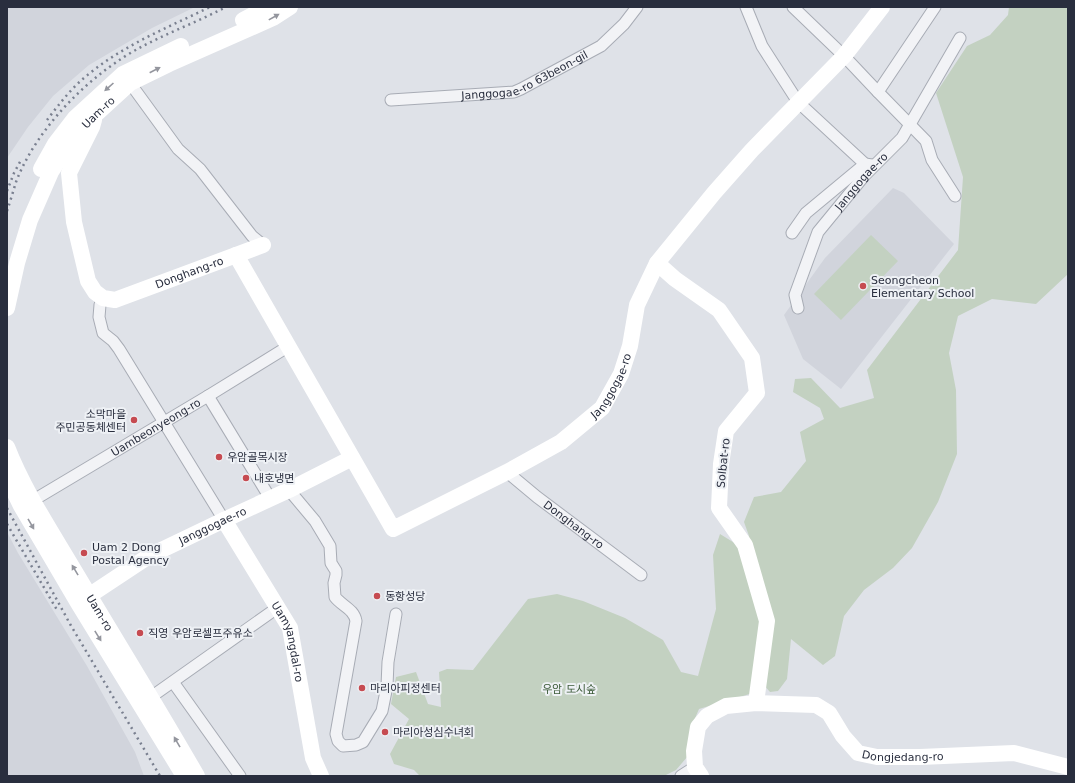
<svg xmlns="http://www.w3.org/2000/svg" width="1075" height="783" font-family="'DejaVu Sans','Noto Sans KR',sans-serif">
  <rect width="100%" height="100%" fill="#dfe2e8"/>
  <!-- built -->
  <path fill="#d1d4dc" d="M7,7H195L152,28L89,65L53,96L28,127L7,158Z
    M893,188L904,193L954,244L841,389L803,359L784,315L825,258Z
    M7,532L18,553L87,666L135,752L144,776H7Z"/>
  <!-- green -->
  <path fill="#c3d1c1" d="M1009,7H1068V274L1036,304L992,299L958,316L949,353L956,390L957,454L938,502L912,548L893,568L864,590L844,616L835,656L823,665L791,639L787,679L778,691L770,692L763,684L764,665L749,536L744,522L754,497L781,492L806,461L800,432L824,419L820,408L793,392L795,379L811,378L840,408L874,398L867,370L958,250L963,177L936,93L967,46L990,35L1008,15Z
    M871,235L898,261L841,320L814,294Z
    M720,534L741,547L761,623L753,693L699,709L693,723L688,756L676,770L664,776H420L414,770L394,764L390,754L409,719L391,704L396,677L416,672L428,704L441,707L439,672L447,669L473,670L528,599L557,594L583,601L625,618L663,640L681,672L698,676L716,609L713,555Z"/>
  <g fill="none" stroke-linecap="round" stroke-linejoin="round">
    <!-- street casing -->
    <g stroke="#a8acb5" stroke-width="13">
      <g id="street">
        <path d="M746,7L762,46L798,102L865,164"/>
        <path d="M793,7L844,56L878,92L926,141L932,160L955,196"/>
        <path d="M130,83L178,149L200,169L252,236L263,245"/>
        <path d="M878,92L935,7"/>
        <path id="s1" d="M391,100L514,92L521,89L601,46L624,24L637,7"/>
        <path d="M792,233L806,213L865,164L872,165"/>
        <path d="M103,298L100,305L99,317L103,333L113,341L119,349L224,520"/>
        <path id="s2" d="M798,308L795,295L818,232L864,176L902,138L960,38"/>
        <path d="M208,396L270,498"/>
        <path id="s3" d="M507,472L537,497L641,575"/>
        <path d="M289,490L315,521L330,546L331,563L336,571V575L334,583L335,597C342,606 354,609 356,621L336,734L338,741L343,746L356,745L363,742L382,711L387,686L388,662L396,614"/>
        <path id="s4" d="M27,504L208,396L289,346"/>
        <path d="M173,682L240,776"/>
        <path d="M151,697L277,608"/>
        <path d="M681,776L695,767"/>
      </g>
    </g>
    <!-- street -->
    <use href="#street" stroke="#f2f3f6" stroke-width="11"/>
    <!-- secondary -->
    <g stroke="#fff" stroke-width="16">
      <path d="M243,20L268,7"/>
      <path id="s5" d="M94,120L92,127L69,173L74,222L88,281L95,292L103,298L115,300L263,245"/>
      <path d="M41,169L55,144L75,118L123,74L181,46"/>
      <path id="s6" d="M236,255L393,529L507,472L561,442L602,408L621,374L630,346L637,305L657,263L714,193L752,150L844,56L882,7"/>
      <path d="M657,263L675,279L719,310L752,358L757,393L726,431L721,464L719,508L745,545L767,621L756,703"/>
      <path id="s7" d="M7,308L17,263L30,220L51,172L75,135L95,115L130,83L169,64L273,18L290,7"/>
      <path id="s8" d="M7,447C24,491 53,534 77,575C117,642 158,708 197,776"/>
      <path d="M7,477L21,506L78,603L184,776"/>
      <path id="s9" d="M224,520L290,628L313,758L321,776"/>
      <path id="s10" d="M81,601L149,556L224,520L289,490L352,458"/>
      <path id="s11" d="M701,776L695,767L694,751L698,727L707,716L726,706L756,703L816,705L829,713L843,736L858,753L877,757H920L1014,753L1068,767"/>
    </g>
    <!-- rail -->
    <path stroke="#7a8090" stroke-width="2.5" stroke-dasharray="2 4" stroke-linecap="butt" d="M47,120C60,103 73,86 90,73C126,44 169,27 210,7
      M7,191L14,173L21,160
      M7,211C10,202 13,192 16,182C37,127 91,73 143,46C170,32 199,21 226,7
      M7,508L70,624L160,776
      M7,524L57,610"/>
  </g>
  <!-- one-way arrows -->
  <defs><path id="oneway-solid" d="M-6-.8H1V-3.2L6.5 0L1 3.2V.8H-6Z"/></defs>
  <g fill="#94969e">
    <use href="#oneway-solid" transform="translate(274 17) rotate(-29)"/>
    <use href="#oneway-solid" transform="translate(155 70) rotate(-27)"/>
    <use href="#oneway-solid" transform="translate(109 87) rotate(138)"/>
    <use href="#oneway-solid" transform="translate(31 524) rotate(60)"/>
    <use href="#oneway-solid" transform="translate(75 570) rotate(-121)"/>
    <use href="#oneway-solid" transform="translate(98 636) rotate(58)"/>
    <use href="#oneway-solid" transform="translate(177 742) rotate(-120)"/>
  </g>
  <!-- markers -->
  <g fill="#c64b51" stroke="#eef1f5" stroke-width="1.5">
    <circle cx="863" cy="286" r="4"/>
    <circle cx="134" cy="420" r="4"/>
    <circle cx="219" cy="457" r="4"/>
    <circle cx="246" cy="478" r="4"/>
    <circle cx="84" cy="553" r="4"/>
    <circle cx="377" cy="596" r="4"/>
    <circle cx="140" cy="633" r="4"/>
    <circle cx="362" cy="688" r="4"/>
    <circle cx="385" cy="732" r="4"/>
  </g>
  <g text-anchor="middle" stroke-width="4" stroke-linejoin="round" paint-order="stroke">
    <!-- street labels -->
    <g font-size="11" fill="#292e3e" stroke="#eef1f5">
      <text dy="4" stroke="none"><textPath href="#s1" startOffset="138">Janggogae-ro 63beon-gil</textPath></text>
      <text dy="4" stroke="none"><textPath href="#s7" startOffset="220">Uam-ro</textPath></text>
      <text dy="4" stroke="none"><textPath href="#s2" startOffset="147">Janggogae-ro</textPath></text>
      <text dy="4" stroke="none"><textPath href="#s5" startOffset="283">Donghang-ro</textPath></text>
      <text dy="4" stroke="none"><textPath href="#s6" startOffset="582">Janggogae-ro</textPath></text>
      <text dy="4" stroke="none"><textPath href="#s4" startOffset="150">Uambeonyeong-ro</textPath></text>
      <text transform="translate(723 463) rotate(-84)" y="4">Solbat-ro</text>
      <text dy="4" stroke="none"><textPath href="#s3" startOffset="85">Donghang-ro</textPath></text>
      <text dy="4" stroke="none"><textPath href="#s10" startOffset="152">Janggogae-ro</textPath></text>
      <text dy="4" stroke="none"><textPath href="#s8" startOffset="190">Uam-ro</textPath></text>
      <text dy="4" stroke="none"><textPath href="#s9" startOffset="139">Uamyangdal-ro</textPath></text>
      <text dy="4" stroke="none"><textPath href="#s11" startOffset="287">Dongjedang-ro</textPath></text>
    </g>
    <!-- poi labels -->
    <g font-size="11" fill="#292e3e" stroke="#eef1f5" text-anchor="start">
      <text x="871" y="284">Seongcheon<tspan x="871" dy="13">Elementary School</tspan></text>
      <text x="126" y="418" text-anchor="end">소막마을<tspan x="126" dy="13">주민공동체센터</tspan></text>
      <text x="227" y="461">우암골목시장</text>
      <text x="254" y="482">내호냉면</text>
      <text x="92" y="551">Uam 2 Dong<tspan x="92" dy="13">Postal Agency</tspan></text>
      <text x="385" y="600">동항성당</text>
      <text x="148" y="637">직영 우암로셀프주유소</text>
      <text x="370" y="692">마리아피정센터</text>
      <text x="393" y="736">마리아성심수녀회</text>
    </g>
    <!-- park labels -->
    <g font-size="11" fill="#3a5937" stroke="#eef1f5">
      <text x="569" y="693">우암 도시숲</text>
    </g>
  </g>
  <!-- border -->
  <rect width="1075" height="783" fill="none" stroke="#292e3e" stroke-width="16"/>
</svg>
